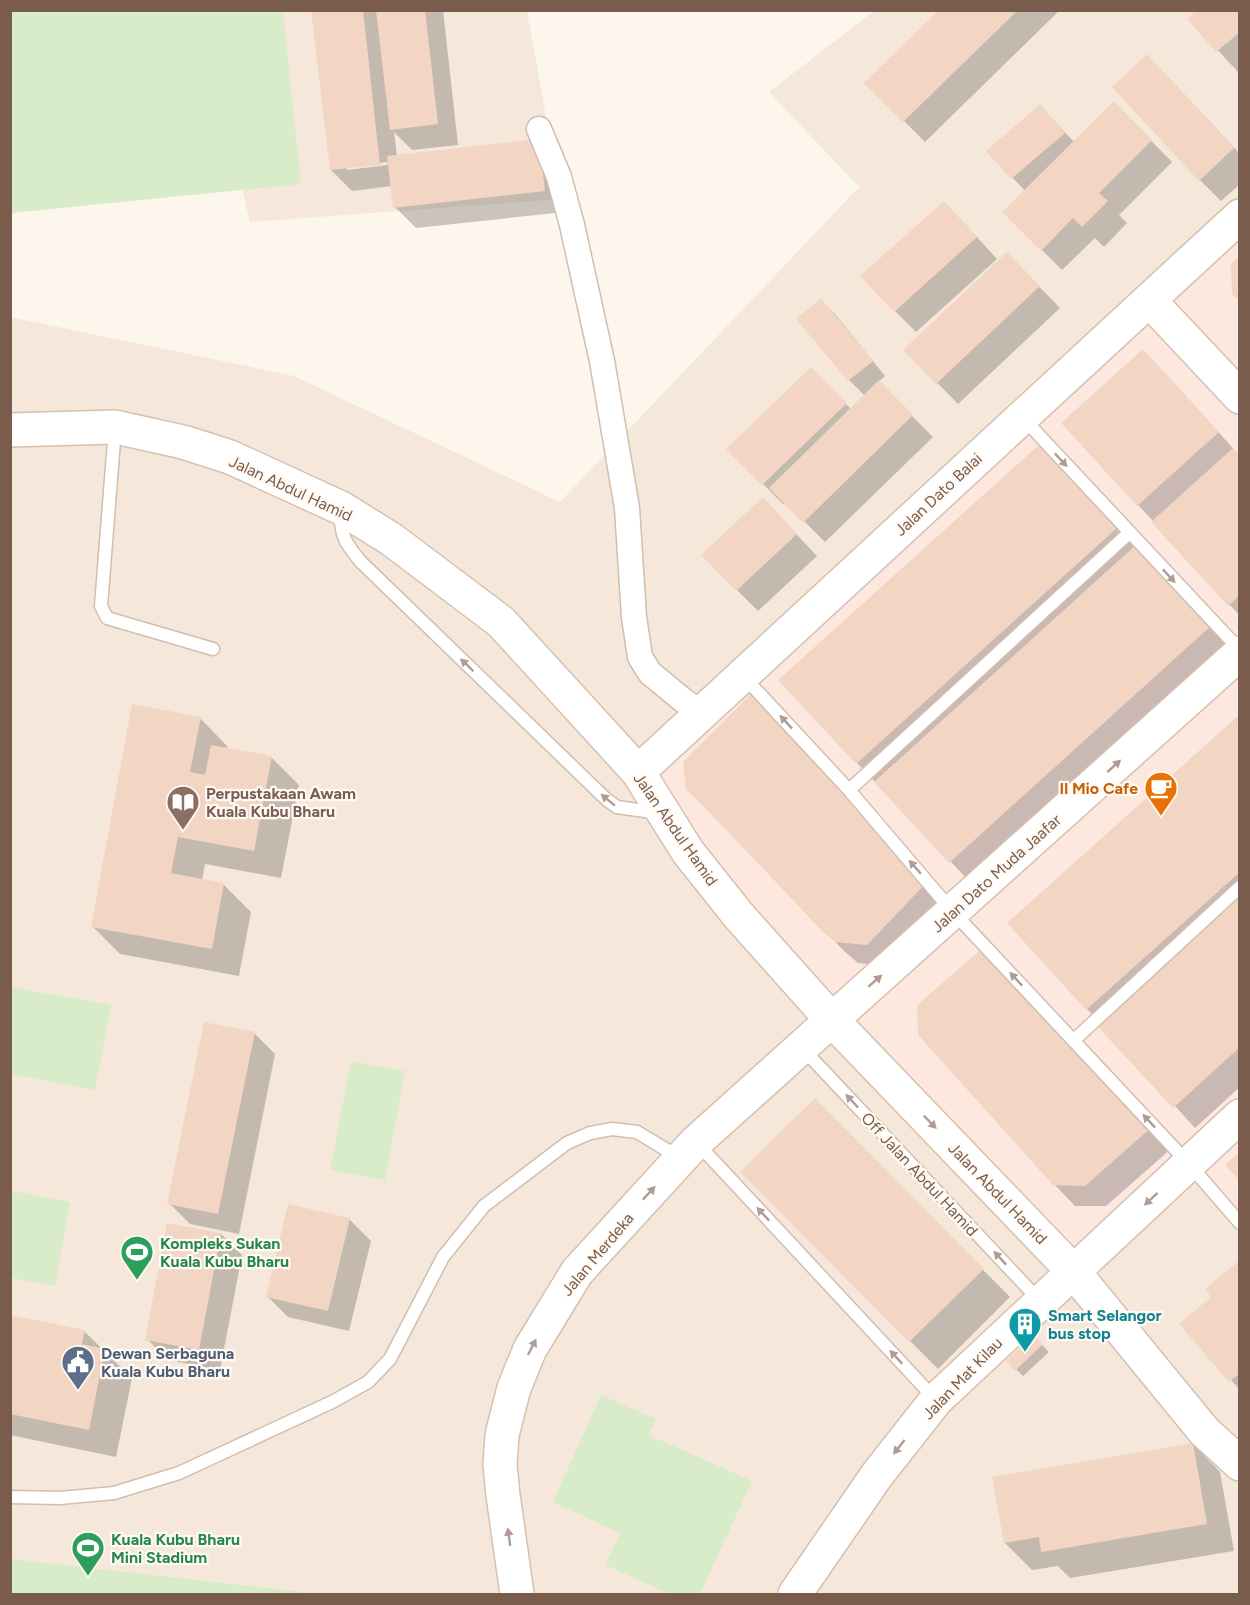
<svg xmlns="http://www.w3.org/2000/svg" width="1250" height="1605" font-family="Figtree,sans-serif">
  <rect width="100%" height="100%" fill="#fdf6ec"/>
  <!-- residential -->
  <path fill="#f5e8da" d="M199,11H527L561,199L250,222Z
    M874,11H1239V1594H11L10,317L294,376L560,502L859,187L769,92Z"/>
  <!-- commercial -->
  <path fill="#fde8e0" d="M1239,242V1211L1182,1146L1073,1247L832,994L704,846L658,775Z"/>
  <!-- green -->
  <path fill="#d8ecc9" d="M11,10L283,11L301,184L11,213Z
    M11,987L111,1005L95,1090L11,1074Z
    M351,1061L405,1071L385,1180L330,1170Z
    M11,1191L70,1202L55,1286L11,1278Z
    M601,1395L656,1419L649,1435L752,1481L700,1594H670L605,1565L620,1533L553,1502Z
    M10,1559H11L321,1594H11Z"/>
  <!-- shadow -->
  <path fill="#0003" fill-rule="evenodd" d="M313,10H443L458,145L412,150L394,132L397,156L538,140L565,212L416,228L395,207L392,186L352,191L331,170ZM387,162L388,165L347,170V167Z
    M941,10H1060L925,142L866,83Z
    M1240,10V71L1238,72L1189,19Z
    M1168,77L1240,154V184L1221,201L1200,180Z
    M1114,103L1172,162L1119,215L1127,223L1104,247L1095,238L1062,270L1004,212L1025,191L988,151L1040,106L1074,142Z
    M965,224L997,259L916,332L895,311Z
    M1027,274L1060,308L958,404L905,350Z
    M821,300L835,314L885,376L878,382L933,437L825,542L786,503L784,505L728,449L811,369L851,409L865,396L849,380L799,319Z
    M1164,372L1240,456V616L1063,423Z
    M1042,444L1232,647L971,883L857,763Z
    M783,520L817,556L758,611L737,590Z
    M754,694L947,904L888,966L858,963L844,951L687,789Z
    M1240,716V1087L1195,1128L1009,923Z
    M200,718L227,746V749L271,757L299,785L281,878L205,864L202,880L223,884L251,912L239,976L120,954L93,927Z
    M984,949L1172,1148L1106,1206H1075L1054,1184Z
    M254,1033L275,1054L239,1234L190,1224L169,1203Z
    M815,1101L1010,1297L938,1369L742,1172Z
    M350,1220L371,1241L349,1331L288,1317L267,1296Z
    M221,1234L242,1255L220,1370L168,1360L147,1339Z
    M1240,1262V1390L1181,1324L1213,1297Z
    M10,1316L84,1331L132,1378L116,1457L10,1435Z
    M1034,1337L1049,1352L1023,1376L1008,1361Z
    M1193,1444L1220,1472L1234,1551L1070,1578L1058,1566L1032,1570L1005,1543Z"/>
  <!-- building -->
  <path fill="#f3d5c3" d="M311,10H363L380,165L330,170Z
    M376,10H425L438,124L390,130Z
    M939,10H1018L903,122L864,83Z
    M1197,10H1240V32L1216,52L1187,19Z
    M1147,54L1234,148L1199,181L1112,87Z
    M1114,101L1152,140L1099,193L1108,201L1082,227L1073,218L1041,251L1002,212Z
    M1040,104L1065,133L1011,179L986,151Z
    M539,139L545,191L393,208L387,156Z
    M944,201L977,237L894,312L860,276Z
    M1007,252L1040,286L936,384L903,350Z
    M1240,256V302L1232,294L1231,263Z
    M821,298L873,361L848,381L796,319Z
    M1143,349L1219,432L1137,506L1061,423Z
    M811,367L847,403L762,485L726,449Z
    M879,380L913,415L803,523L769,488Z
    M1042,442L1119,526L856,764L778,680Z
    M1233,448L1240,455V595L1228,606L1151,522Z
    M763,497L797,534L736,591L701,555Z
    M1137,544L1212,625L949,863L874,782Z
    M754,691L927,882L867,945L835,942L822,931L700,802L686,790L683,762Z
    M132,704L201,717L190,772L205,775L211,745L272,756L254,851L178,837L171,873L224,883L212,949L91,927Z
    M1240,714V872L1086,1010L1007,923Z
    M1240,894V1047L1173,1108L1096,1025Z
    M984,947L1152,1127L1085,1186L1053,1185L918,1035L917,1005Z
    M204,1022L255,1032L218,1214L167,1204Z
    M815,1098L984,1269L909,1342L740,1172Z
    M1240,1152V1181L1225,1165Z
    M288,1204L350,1218L328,1311L266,1297Z
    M167,1223L221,1233L199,1350L145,1340Z
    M1240,1260V1373L1229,1382L1179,1324L1211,1297L1205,1289Z
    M10,1315L85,1330L82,1344L105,1349L89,1430L10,1414Z
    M1034,1335L1043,1344L1015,1371L1006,1361Z
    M1193,1443L1207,1524L1041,1552L1039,1537L1004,1543L992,1477Z"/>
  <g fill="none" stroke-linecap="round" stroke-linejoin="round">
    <!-- lane casing -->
    <g stroke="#d1beb0" stroke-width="15">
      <path id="lane" d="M1022,417L1240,650
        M115,428L101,606L107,618L213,649
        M341,512C340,536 346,544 361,562L607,800L617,807L659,813
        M744,677L849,790L953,912L1189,1164L1240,1223
        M849,790L1129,533
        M1074,1040L1240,887
        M802,1048L1040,1301
        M698,1144L935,1399
        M10,1497L60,1498L114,1493L179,1473L332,1402L368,1382L390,1359L443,1257L484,1206L567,1143L590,1133L612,1129L637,1132L680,1158"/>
    </g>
    <!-- street casing -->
    <g stroke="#d1beb0" stroke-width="27">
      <path id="street" d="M539,129L559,177L572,225L602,361L627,508L634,617L640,657L650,673L684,701L702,713"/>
    </g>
    <!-- secondary casing -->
    <g stroke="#d6c0b0" stroke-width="36">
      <path id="secondary" d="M1149,300L1240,397
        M10,430L115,427L183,442L230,457L341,508L391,539L501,622L638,772L688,852L739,916L831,1019L1073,1271L1204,1431L1240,1464
        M638,772L1240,216
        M517,1594L503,1495L500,1465L502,1435L514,1388L530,1349L577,1272L696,1142L1240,653
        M795,1594L877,1475L936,1400L1240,1116"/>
    </g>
    <!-- lane -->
    <use href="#lane" stroke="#fff" stroke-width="12"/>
    <!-- street -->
    <use href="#street" stroke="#fff" stroke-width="24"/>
    <!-- secondary -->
    <use href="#secondary" stroke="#fff" stroke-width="33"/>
  </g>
  <!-- one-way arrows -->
  <defs><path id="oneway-solid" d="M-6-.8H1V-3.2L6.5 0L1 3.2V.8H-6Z" transform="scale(1.5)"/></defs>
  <g fill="#af9d94">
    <use href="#oneway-solid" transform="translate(1061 460) rotate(47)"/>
    <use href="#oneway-solid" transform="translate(1169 576) rotate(47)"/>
    <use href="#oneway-solid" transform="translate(467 665) rotate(-136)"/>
    <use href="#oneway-solid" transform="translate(786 722) rotate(-133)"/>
    <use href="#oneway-solid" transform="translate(1114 766) rotate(-42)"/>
    <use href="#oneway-solid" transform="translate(608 800) rotate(-141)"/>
    <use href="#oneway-solid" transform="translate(915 867) rotate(-131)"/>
    <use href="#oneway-solid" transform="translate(1016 979) rotate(-133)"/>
    <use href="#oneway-solid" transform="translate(875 981) rotate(-41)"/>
    <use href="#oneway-solid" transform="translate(852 1101) rotate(-133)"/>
    <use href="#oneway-solid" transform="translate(1149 1121) rotate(-133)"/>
    <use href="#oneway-solid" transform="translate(930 1122) rotate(46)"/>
    <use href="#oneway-solid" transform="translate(649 1193) rotate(-47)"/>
    <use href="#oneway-solid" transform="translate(1151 1199) rotate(137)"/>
    <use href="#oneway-solid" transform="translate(763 1214) rotate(-133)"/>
    <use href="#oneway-solid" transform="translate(1000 1258) rotate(-133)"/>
    <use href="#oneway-solid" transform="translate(532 1347) rotate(-63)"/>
    <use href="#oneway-solid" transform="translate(896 1357) rotate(-133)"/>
    <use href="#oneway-solid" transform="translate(899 1447) rotate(128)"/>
    <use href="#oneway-solid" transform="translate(509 1537) rotate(-98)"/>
  </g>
  <!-- icons -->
  <defs>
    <g id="cafe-pin" transform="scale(1.725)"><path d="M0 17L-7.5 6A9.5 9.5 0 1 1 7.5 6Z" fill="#e8710a" stroke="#fffaf3"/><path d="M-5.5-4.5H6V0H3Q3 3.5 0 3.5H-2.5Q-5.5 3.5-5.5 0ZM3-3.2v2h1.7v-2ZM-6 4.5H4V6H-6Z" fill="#fff"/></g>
    <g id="library-pin" transform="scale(1.725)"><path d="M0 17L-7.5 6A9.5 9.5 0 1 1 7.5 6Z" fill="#8d6e63" stroke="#fffaf3"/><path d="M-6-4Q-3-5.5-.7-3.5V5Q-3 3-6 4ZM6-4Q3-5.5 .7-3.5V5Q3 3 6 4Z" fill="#fff"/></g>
    <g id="stadium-pin" transform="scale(1.725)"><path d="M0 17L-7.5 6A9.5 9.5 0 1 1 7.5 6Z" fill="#2e9e5b" stroke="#fffaf3"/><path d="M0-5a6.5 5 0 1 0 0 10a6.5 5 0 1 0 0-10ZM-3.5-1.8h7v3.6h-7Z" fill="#fff"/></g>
    <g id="building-pin" transform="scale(1.725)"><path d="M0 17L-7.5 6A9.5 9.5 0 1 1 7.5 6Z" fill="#0f9aa8" stroke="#fffaf3"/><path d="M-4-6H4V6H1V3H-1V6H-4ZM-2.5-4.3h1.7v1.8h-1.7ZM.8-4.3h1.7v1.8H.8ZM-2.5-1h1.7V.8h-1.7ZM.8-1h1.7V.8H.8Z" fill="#fff"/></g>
    <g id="civic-pin" transform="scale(1.725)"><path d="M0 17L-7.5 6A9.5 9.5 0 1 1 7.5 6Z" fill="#5c6f8a" stroke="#fffaf3"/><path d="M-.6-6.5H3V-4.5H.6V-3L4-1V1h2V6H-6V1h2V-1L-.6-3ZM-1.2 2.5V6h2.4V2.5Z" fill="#fff"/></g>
  </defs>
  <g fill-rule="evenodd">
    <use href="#cafe-pin" x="1161" y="788"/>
    <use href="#library-pin" x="183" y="802"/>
    <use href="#stadium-pin" x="137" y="1252"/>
    <use href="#building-pin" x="1025" y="1324"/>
    <use href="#civic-pin" x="78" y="1362"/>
    <use href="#stadium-pin" x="88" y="1548"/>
  </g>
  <g text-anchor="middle" stroke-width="4.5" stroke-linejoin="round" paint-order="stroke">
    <!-- street labels -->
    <g font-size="16" fill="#7a5c4d" stroke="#fffaf3">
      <text transform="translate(291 488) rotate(25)" y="6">Jalan Abdul Hamid</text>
      <text transform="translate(938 494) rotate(-43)" y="6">Jalan Dato Balai</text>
      <text transform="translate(676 829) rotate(55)" y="6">Jalan Abdul Hamid</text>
      <text transform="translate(996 873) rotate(-42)" y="6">Jalan Dato Muda Jaafar</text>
      <text transform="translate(920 1174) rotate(47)" y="6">Off Jalan Abdul Hamid</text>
      <text transform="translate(998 1193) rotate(46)" y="6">Jalan Abdul Hamid</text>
      <text transform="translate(597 1254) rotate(-50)" y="6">Jalan Merdeka</text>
      <text transform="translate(962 1378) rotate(-46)" y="6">Jalan Mat Kilau</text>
    </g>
    <!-- food labels -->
    <g font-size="16" font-weight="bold" fill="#c56008" stroke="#fffaf3" text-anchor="end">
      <text x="1138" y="794">Il Mio Cafe</text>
    </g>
    <!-- education labels -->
    <g font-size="16" font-weight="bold" fill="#785e54" stroke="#fffaf3" text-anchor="start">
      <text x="206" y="799">Perpustakaan Awam<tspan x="206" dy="18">Kuala Kubu Bharu</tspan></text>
    </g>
    <!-- leisure labels -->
    <g font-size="16" font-weight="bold" fill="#27864d" stroke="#fffaf3" text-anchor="start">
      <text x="160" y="1249">Kompleks Sukan<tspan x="160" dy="18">Kuala Kubu Bharu</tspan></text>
      <text x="111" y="1545">Kuala Kubu Bharu<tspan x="111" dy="18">Mini Stadium</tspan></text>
    </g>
    <!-- culture labels -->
    <g font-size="16" font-weight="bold" fill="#0d838f" stroke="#fffaf3" text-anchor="start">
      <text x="1048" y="1321">Smart Selangor<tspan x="1048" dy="18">bus stop</tspan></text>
    </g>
    <!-- service labels -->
    <g font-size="16" font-weight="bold" fill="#4e5e75" stroke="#fffaf3" text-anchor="start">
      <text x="101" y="1359">Dewan Serbaguna<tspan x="101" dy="18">Kuala Kubu Bharu</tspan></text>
    </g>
  </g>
  <!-- border -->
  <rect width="1250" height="1605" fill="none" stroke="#7a5c4d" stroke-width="24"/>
</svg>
